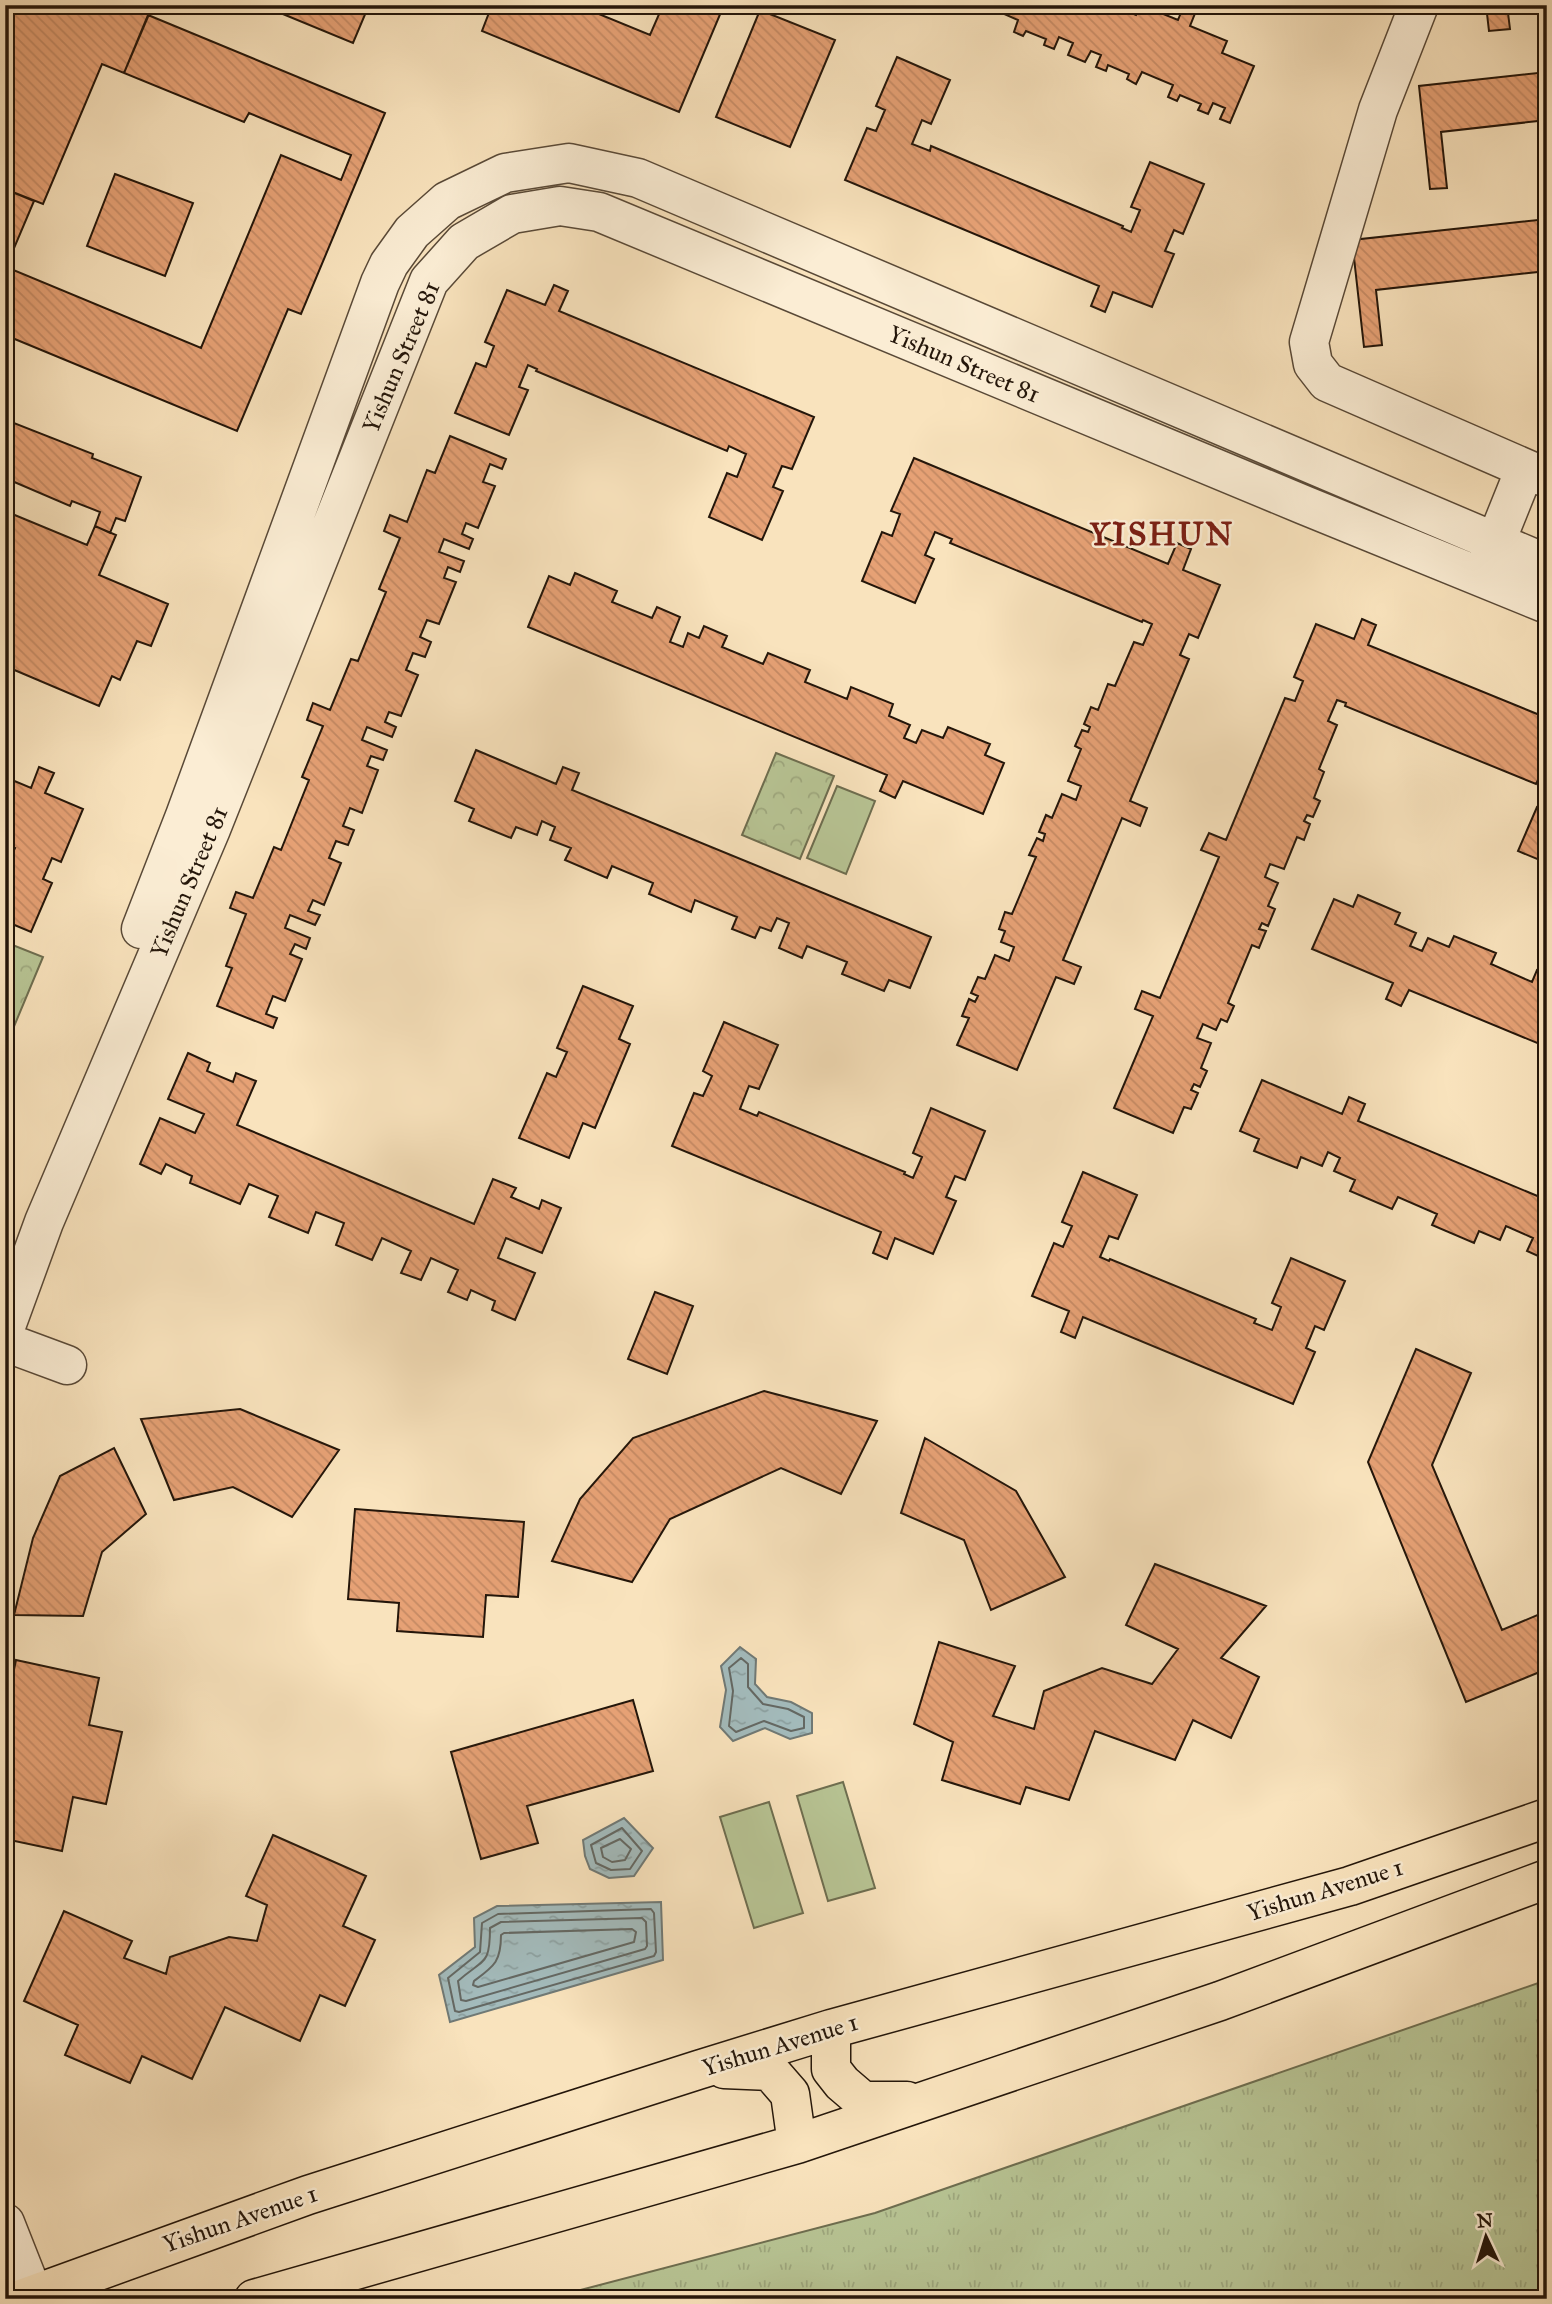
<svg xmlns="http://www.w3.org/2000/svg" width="1552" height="2304" font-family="'IM FELL Great Primer',serif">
  <defs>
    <pattern id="grass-tufts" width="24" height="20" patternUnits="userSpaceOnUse" patternTransform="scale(1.75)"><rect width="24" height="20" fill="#b8c595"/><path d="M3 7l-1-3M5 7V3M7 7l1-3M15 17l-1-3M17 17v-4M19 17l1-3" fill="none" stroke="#9ea87f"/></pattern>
    <pattern id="park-crowns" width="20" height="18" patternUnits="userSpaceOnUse" patternTransform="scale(1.75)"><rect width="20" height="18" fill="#b8c595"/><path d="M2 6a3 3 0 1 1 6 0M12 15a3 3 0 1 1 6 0" fill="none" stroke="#9ea87f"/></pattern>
    <pattern id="water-ripples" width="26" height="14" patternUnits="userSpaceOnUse" patternTransform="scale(1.75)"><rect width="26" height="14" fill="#a3bbbc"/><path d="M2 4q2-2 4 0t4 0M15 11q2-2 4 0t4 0" fill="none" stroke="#8ca0a0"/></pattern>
    <pattern id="building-back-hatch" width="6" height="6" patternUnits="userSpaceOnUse" patternTransform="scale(1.75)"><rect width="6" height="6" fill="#e6a175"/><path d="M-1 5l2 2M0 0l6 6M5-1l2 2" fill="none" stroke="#c58a64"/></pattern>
  </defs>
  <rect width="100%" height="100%" fill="#f9e3bd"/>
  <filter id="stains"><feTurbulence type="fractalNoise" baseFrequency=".00286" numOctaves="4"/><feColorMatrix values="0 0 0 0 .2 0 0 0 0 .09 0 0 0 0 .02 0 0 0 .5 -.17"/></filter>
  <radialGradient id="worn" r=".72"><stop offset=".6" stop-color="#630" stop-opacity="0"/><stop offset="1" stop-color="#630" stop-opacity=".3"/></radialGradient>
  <!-- grass -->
  <path fill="url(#grass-tufts)" stroke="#6e6e50" stroke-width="2" d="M1547,1980V2299H546L875,2213Z"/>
  <!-- park -->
  <path fill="url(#park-crowns)" stroke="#6e6e50" stroke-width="2" d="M776,753L834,776L800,859L742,835Z
    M5,942L43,957L5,1048Z"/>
  <!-- garden -->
  <path fill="#b8c595" stroke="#6e6e50" stroke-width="2" d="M837,786L875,801L846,874L807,858Z
    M843,1782L875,1888L828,1901L797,1796Z
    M769,1802L803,1913L754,1928L720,1817Z"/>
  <!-- water -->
  <path fill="url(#water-ripples)" stroke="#707975" stroke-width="2" d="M740,1647L756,1659L755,1684L767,1697L791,1702L812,1713V1733L790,1739L765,1728L733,1741L720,1727L726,1690L721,1666Z
    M624,1818L653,1848L634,1876L609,1878L590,1869L585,1856L583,1840Z
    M661,1902L663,1960L450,2022L439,1975L475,1947L474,1918L497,1906Z"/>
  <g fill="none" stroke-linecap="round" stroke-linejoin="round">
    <!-- shore -->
    <path stroke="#646863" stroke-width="2" d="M741,1658L748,1664V1687L763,1704L788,1709L804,1717V1728L791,1731L764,1721L736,1732L729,1726L733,1691L729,1668Z
      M622,1828L642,1851L630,1869L611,1870L596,1863L591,1845Z
      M620,1839L631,1849L625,1860L612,1862L603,1857L601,1848Z
      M651,1909L654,1913L656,1952L654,1956L459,2012L455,2011L448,1978L480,1952L482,1923L498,1914Z
      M642,1918L646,1922L647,1946L645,1949L466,2001L461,2000L458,1981C484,1958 490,1966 490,1928L501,1922Z
      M632,1929L636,1932L634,1942L478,1987L473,1985L474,1981C494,1966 501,1962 501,1935L504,1933Z"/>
  </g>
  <!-- building -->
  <path fill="url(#building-back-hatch)" stroke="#24160a" stroke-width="2" d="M5,5H134L150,12L124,73L102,64L43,204L5,189Z
    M261,5H369L353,43Z
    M492,5H577L650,35L663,5H724L679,112L482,31Z
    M984,5H1112L1136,15L1141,5L1178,20L1184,5H1196L1198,6L1190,26L1227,41L1222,53L1254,66L1230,123L1220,119L1225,108L1213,103L1208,114L1198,110L1201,104L1180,95L1177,101L1168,97L1173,85L1142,72L1136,84L1127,79L1129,74L1108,65L1106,71L1096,67L1101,55L1091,51L1085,62L1068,55L1073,43L1059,37L1054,49L1044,45L1046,39L1026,31L1023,36L1014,32L1018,20Z
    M1486,5H1507L1510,29L1489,31Z
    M760,10L835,40L790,147L716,117Z
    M148,15L385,113L301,314L288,309L237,431L5,335V189L34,201L6,267L201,348L281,155L341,180L351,155L249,113L244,122L124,73Z
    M897,57L950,80L931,124L922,120L912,144L930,151L931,146L1123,226L1122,228L1131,232L1140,210L1131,207L1150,162L1204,184L1183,234L1174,230L1165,251L1174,254L1152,307L1113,292L1105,312L1091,306L1099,286L845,180L867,128L876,131L885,110L876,106Z
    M1547,72V120L1441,132L1447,188L1430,189L1419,86Z
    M115,174L193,203L165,276L87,246Z
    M1547,219V271L1376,290L1382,345L1364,347L1352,240Z
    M554,285L568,291L559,311L814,417L792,469L782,466L773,487L783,491L762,540L709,517L727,473L737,477L746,454L729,446L727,451L536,371L537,369L528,365L519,387L528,390L509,435L455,413L476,363L486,367L494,346L485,342L507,290L545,305Z
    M5,414L8,415L6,420L93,454L92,458L141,477L125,521L116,518L110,533L95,526L100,512L72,501L70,506L5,478Z
    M450,436L506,459L502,469L490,464L483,482L495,486L478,528L466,523L462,534L473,539L469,549L444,539L439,552L464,561L460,572L448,567L444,578L456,582L439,624L427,620L420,637L431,642L425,657L413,653L406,670L418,675L401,716L389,712L385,722L396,727L392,737L367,727L362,740L387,750L383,760L371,756L367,766L378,770L362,813L350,808L343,826L354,830L348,845L336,841L329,858L341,863L324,905L313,900L308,911L320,915L315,925L290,915L285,928L310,938L306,949L295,944L290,954L302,959L285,1001L273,996L266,1014L277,1018L273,1028L217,1006L232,968L226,966L246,914L230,908L236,892L253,898L274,847L281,850L309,780L302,777L323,726L307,720L313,703L330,710L351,659L358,661L386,592L379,589L400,538L384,531L390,515L407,522L427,470L435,473Z
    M914,458L1168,564L1177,543L1191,549L1183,570L1220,585L1198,638L1189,634L1180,655L1189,659L1130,801L1147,808L1140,826L1122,818L1063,960L1081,967L1074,984L1056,977L1017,1070L957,1045L969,1018L962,1016L969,999L975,1002L978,996L971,993L978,977L985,979L995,955L1009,961L1014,947L1001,942L1005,931L999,929L1005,912L1012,914L1036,857L1029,855L1037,838L1043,841L1045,834L1039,832L1046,815L1052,818L1062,794L1076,800L1081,786L1068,781L1081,749L1075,746L1082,730L1088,732L1090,727L1084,724L1091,707L1098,710L1108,684L1115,686L1134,642L1143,645L1152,624L1143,620L1142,622L950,543L952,539L935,532L925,555L934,559L915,603L862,581L882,532L892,536L900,514L891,511Z
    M5,511L87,545L95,526L116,535L99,575L168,604L151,646L137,641L120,680L112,676L99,706L5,666Z
    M575,573L617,591L612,602L652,618L657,607L680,617L670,642L683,647L688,633L699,638L704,626L727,636L722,647L763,664L768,653L810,670L805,682L847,699L851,687L893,704L889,716L910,725L904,738L916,743L922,730L943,738L948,727L990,744L985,755L1004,763L983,814L903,781L895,798L880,791L887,775L528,627L549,576L570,585Z
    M1362,619L1376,625L1368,645L1547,718V783L1538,780L1536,784L1345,706L1346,703L1337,700L1328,721L1337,725L1319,769L1324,772L1314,798L1320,801L1313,817L1307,815L1304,821L1310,824L1304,840L1297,837L1284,869L1270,864L1265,877L1278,883L1268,906L1275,909L1268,926L1262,923L1259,929L1266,931L1259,948L1252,945L1228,1003L1234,1006L1227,1022L1221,1019L1216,1030L1203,1024L1197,1038L1211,1043L1201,1068L1207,1071L1200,1087L1194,1084L1191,1090L1198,1093L1191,1109L1184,1107L1173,1133L1114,1108L1153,1016L1135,1009L1142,991L1160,998L1219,857L1201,850L1209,833L1226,840L1285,698L1295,701L1303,681L1294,677L1316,624L1354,639Z
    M476,750L556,784L563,767L579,773L572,790L931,937L910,988L889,980L884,991L842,974L847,962L807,946L802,958L779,948L789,923L777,918L771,931L760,927L755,938L732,929L737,917L695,900L691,912L649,894L653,883L612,866L607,878L565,860L571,848L550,840L555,827L542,821L537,835L516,827L511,838L469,821L474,809L455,801Z
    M39,767L54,773L45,793L83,809L61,862L52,858L43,879L52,883L31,932L5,921V869L15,848L5,844V777L31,788Z
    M1537,807L1546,810L1547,808V863L1518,851Z
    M1358,895L1400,913L1395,924L1416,933L1410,946L1422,951L1428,938L1449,947L1454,936L1496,953L1491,964L1532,982L1537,970L1547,974V1047L1409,990L1401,1006L1386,999L1393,983L1312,949L1334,899L1353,907Z
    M583,986L633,1006L619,1039L630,1044L595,1128L583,1123L569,1158L519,1138L547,1073L556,1077L567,1052L557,1048Z
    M724,1022L778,1045L759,1089L749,1086L740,1109L757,1116L759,1112L905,1172L904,1174L913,1178L922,1157L913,1153L931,1108L985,1131L965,1180L955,1176L946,1197L956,1201L933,1254L895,1238L887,1259L873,1253L881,1232L672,1146L694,1093L703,1096L712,1076L703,1071Z
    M188,1053L210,1063L207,1071L233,1082L236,1073L256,1081L237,1125L474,1224L493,1179L516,1188L511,1197L539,1209L542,1200L561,1208L542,1253L506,1238L498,1258L535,1273L515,1320L492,1310L495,1301L471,1290L467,1300L448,1292L458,1270L431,1258L421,1280L401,1273L411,1251L382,1238L372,1260L336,1245L344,1223L316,1212L308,1233L269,1217L278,1196L249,1184L240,1204L190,1183L192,1176L166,1164L161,1174L140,1164L160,1118L195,1133L204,1114L168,1099Z
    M1262,1080L1342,1114L1349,1097L1365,1104L1358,1121L1547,1200V1260L1527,1251L1533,1238L1506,1226L1500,1240L1479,1231L1474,1243L1432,1225L1437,1214L1398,1197L1392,1209L1350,1191L1355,1180L1334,1171L1340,1158L1328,1152L1322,1166L1301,1157L1297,1168L1254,1151L1259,1139L1240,1131Z
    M1083,1172L1137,1195L1118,1239L1109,1236L1100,1257L1109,1261L1110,1259L1256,1319L1254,1323L1272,1330L1281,1307L1272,1303L1291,1258L1345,1281L1324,1330L1315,1326L1306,1348L1315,1352L1293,1404L1083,1317L1075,1338L1061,1332L1069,1311L1032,1296L1054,1243L1063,1247L1072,1226L1062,1222Z
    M655,1292L693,1306L667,1374L628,1359Z
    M1416,1349L1471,1373L1432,1465L1502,1630L1547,1611V1669L1466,1702L1368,1462Z
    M764,1391L877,1421L841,1494L781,1468L670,1519L632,1582L552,1561L580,1499L633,1438Z
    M240,1409L339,1450L292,1517L233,1487L174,1500L141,1419Z
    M925,1438L1016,1491L1065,1577L991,1610L964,1540L901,1513Z
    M114,1448L146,1514L102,1552L83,1616L14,1615L33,1538L60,1476Z
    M355,1509L524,1522L518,1597L486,1595L483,1637L397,1631L399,1603L348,1599Z
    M1155,1564L1266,1606L1221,1658L1259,1677L1231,1738L1193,1720L1175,1760L1095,1731L1069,1800L1026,1787L1020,1804L942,1780L953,1742L914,1724L939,1642L1015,1666L993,1716L1034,1729L1044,1691L1102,1668L1152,1684L1178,1649L1126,1625Z
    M16,1660L99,1678L89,1725L122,1732L106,1804L73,1797L62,1851L5,1839V1712Z
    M633,1700L653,1771L527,1806L538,1843L481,1859L451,1752Z
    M273,1835L366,1876L343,1926L375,1940L345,2006L320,1995L300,2041L225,2007L192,2079L142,2056L130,2083L65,2055L78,2025L24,2001L64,1911L132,1941L124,1958L166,1974L170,1957L229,1937L257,1941L267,1905L246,1896Z"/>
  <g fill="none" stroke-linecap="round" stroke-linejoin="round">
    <!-- minor casing -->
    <g stroke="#594937" stroke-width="41">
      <path id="minor" d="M1419,5L1378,110L1309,342L1313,364L1327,382L1547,478
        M1486,566L1525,469
        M141,929L185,816L380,283L389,264L412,232L447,201L505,173L569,163L638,178L1547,564
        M5,1329L44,1222L211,829L429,281L464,242L512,214L560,206L599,212L1304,505L1547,604
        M5,1342L67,1365
        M5,2223L35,2299"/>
    </g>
    <!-- major casing -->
    <g stroke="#24160a" stroke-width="41">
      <path id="major" d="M831,2029V2069L842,2083L863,2101H907
        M724,2069L770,2071L790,2094L797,2144
        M21,2299L308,2195L698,2070L831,2029L1350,1886L1547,1818
        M254,2299L797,2144L1220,2001L1547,1879"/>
    </g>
    <!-- minor -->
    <use href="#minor" stroke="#fbedd4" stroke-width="38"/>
    <!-- major -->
    <use href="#major" stroke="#f9e3bd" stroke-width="38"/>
  </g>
  <g text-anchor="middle" stroke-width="5" stroke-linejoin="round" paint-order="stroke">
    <!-- street labels -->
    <g font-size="24" fill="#24160a" stroke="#fbedd4">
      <text transform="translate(401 357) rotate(-67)" y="8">Yishun Street 81</text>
      <text transform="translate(964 364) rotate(23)" y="8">Yishun Street 81</text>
      <text transform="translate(189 882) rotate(-67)" y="8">Yishun Street 81</text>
      <text transform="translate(1325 1890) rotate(-17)" y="8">Yishun Avenue 1</text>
      <text transform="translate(780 2045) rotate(-17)" y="8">Yishun Avenue 1</text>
      <text transform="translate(240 2219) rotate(-19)" y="8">Yishun Avenue 1</text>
    </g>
    <!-- district labels -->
    <g font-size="32" font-weight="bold" letter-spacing="2" fill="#7a1f14" stroke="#fbedd4">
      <text x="1162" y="545">YISHUN</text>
    </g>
  </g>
  <!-- margin -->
  <rect width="1552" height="2304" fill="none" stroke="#f9e3bd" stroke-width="28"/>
  <rect x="7" y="7" width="1538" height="2290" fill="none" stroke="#24160a" stroke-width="3.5"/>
  <rect x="14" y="14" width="1524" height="2276" fill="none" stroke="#24160a" stroke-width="2"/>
  <!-- north arrow -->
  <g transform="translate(1486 2237) rotate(356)" stroke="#fbedd4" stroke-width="5" paint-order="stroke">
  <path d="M0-5L12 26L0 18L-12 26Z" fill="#24160a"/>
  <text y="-10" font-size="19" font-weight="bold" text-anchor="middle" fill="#24160a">N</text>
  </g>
  <rect width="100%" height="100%" filter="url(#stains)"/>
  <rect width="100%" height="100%" fill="url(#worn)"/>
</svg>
